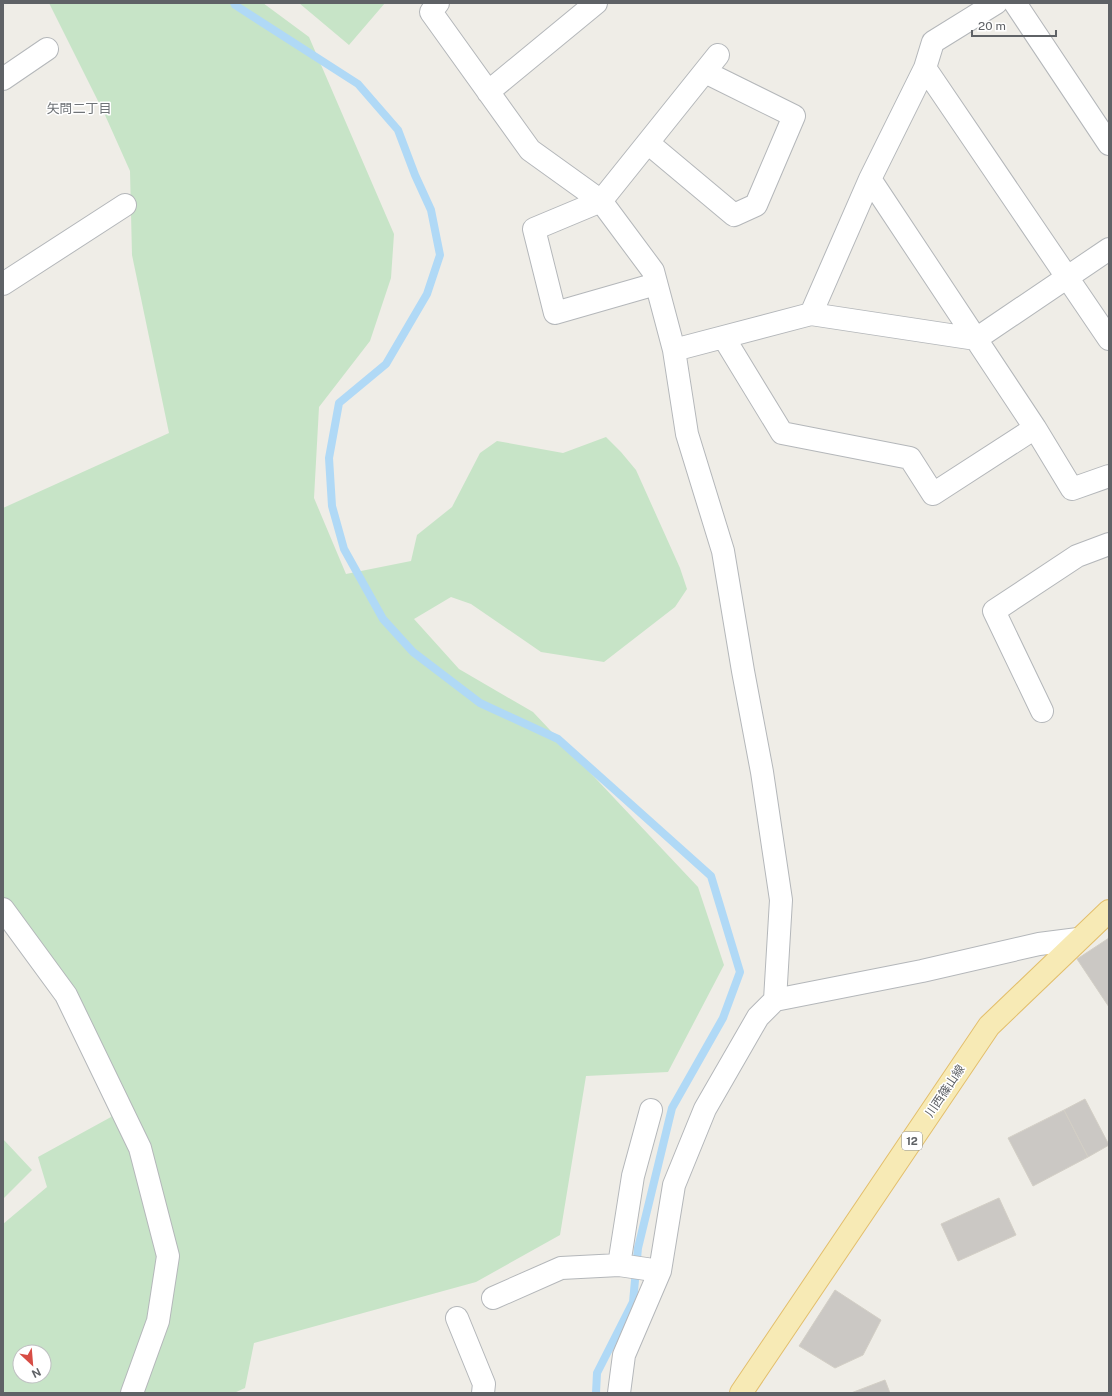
<svg xmlns="http://www.w3.org/2000/svg" width="1112" height="1396" font-family="'Public Sans','Noto Sans JP',sans-serif">
  <rect width="100%" height="100%" fill="#efede7"/>
  <!-- green -->
  <path fill="#c7e4c7" fill-rule="evenodd" d="M49,3H263L309,37L394,234L391,278L370,341L319,407L314,498L346,574L411,561L417,535L452,507L480,453L497,441L563,453L606,437L621,452L636,470L680,568L687,589L675,607L604,662L541,652L471,604L451,597L414,619L459,669L533,712L698,887L724,965L668,1072L586,1076L560,1235L476,1282L254,1343L245,1388L234,1393H3V1224L47,1187L38,1157L111,1117L103,1047L3,899V508L169,433L132,255L130,171L105,115ZM20,1352H44V1376H20Z
    M299,3H385L349,45Z
    M3,1139L32,1170L3,1199Z"/>
  <g fill="none" stroke-linecap="round" stroke-linejoin="round">
    <!-- stream -->
    <path stroke="#b0d9f6" stroke-width="8" d="M234,3L235,5L358,84L398,130L415,175L431,210L440,255L427,294L386,364L339,403L329,458L332,506L344,549L383,619L413,652L480,703L558,739L711,876L740,972L723,1018L672,1108L638,1248L633,1302L597,1373L596,1393"/>
  </g>
  <!-- building -->
  <path fill="#cbc8c4" stroke="#d3cfc6" d="M1109,938V1007L1077,959Z
    M1085,1099L1109,1145L1088,1157L1064,1110Z
    M1064,1110L1088,1157L1033,1186L1008,1138Z
    M999,1198L1016,1235L958,1261L941,1224Z
    M835,1290L881,1320L863,1355L835,1368L799,1346Z
    M885,1380L890,1393H851Z"/>
  <g fill="none" stroke-linecap="round" stroke-linejoin="round">
    <!-- minor casing -->
    <g stroke="#b4b7ba" stroke-width="24">
      <path id="minor" d="M438,3L431,12L530,150L601,201L653,271L674,350L687,434L723,551L743,671L762,772L781,900L775,1000L758,1017L705,1109L674,1185L660,1271L624,1355L619,1393
        M1015,3L1109,144
        M925,68L933,42L996,3
        M3,79L47,49
        M488,92L596,3
        M648,143L734,215L756,205L794,116L705,72
        M3,284L125,205
        M656,284L555,313L534,229L601,201L718,55
        M811,314L870,179
        M724,338L782,433L910,458L933,494L1035,428
        M1109,339L925,68L870,179L1035,428L1072,489L1109,476
        M674,350L811,314L976,339L1109,249
        M1042,711L994,611L1077,556L1109,544
        M3,909L66,995L140,1148L168,1256L158,1321L132,1393
        M775,1000L922,971L1039,944L1078,939
        M619,1265L633,1176L651,1110
        M493,1298L561,1268L619,1265L660,1271
        M457,1318L484,1384L483,1393"/>
    </g>
    <!-- primary casing -->
    <g stroke="#e3bf6c" stroke-width="24">
      <path id="primary" d="M741,1393L989,1026L1109,911"/>
    </g>
    <!-- minor -->
    <use href="#minor" stroke="#fff" stroke-width="22"/>
    <!-- primary -->
    <use href="#primary" stroke="#f7eab5" stroke-width="22"/>
  </g>
  <g text-anchor="middle" stroke-width="3" stroke-linejoin="round" paint-order="stroke">
    <!-- shield labels -->
    <rect fill="#fff" stroke="#8f9194" stroke-width="1" x="902" y="1132" width="20" height="18" rx="3"/>
    <g font-size="11" font-weight="bold" fill="#5f6266">
      <text x="912" y="1145">12</text>
    </g>
    <!-- street labels -->
    <g font-size="12" fill="#5f6266" stroke="#fff">
      <text transform="translate(945 1091) rotate(-56)" y="4">川西篠山線</text>
    </g>
    <!-- neighbourhood labels -->
    <g font-size="13" fill="#707478" stroke="#fff">
      <text x="79" y="113">矢問二丁目</text>
    </g>
  </g>
  <!-- border -->
  <rect width="1112" height="1396" fill="none" stroke="#5f6266" stroke-width="8"/>
  <!-- north arrow -->
  <g transform="translate(32 1364) rotate(154)"><circle r="19" fill="#ffffff" stroke="#bfc0c2"/>
  <path d="M0-3L7 15L0 10L-7 15Z" fill="#d74d45"/>
  <text y="-6" font-size="11" font-weight="bold" text-anchor="middle" fill="#5f6266">N</text>
  </g>
  <!-- scale -->
  <path d="M972 30v6h84v-6" fill="none" stroke="#5f6266" stroke-width="2"/>
  <text x="978" y="30" font-size="12" fill="#5f6266" stroke="#ffffff" stroke-width="3" paint-order="stroke">20 m</text>
</svg>
